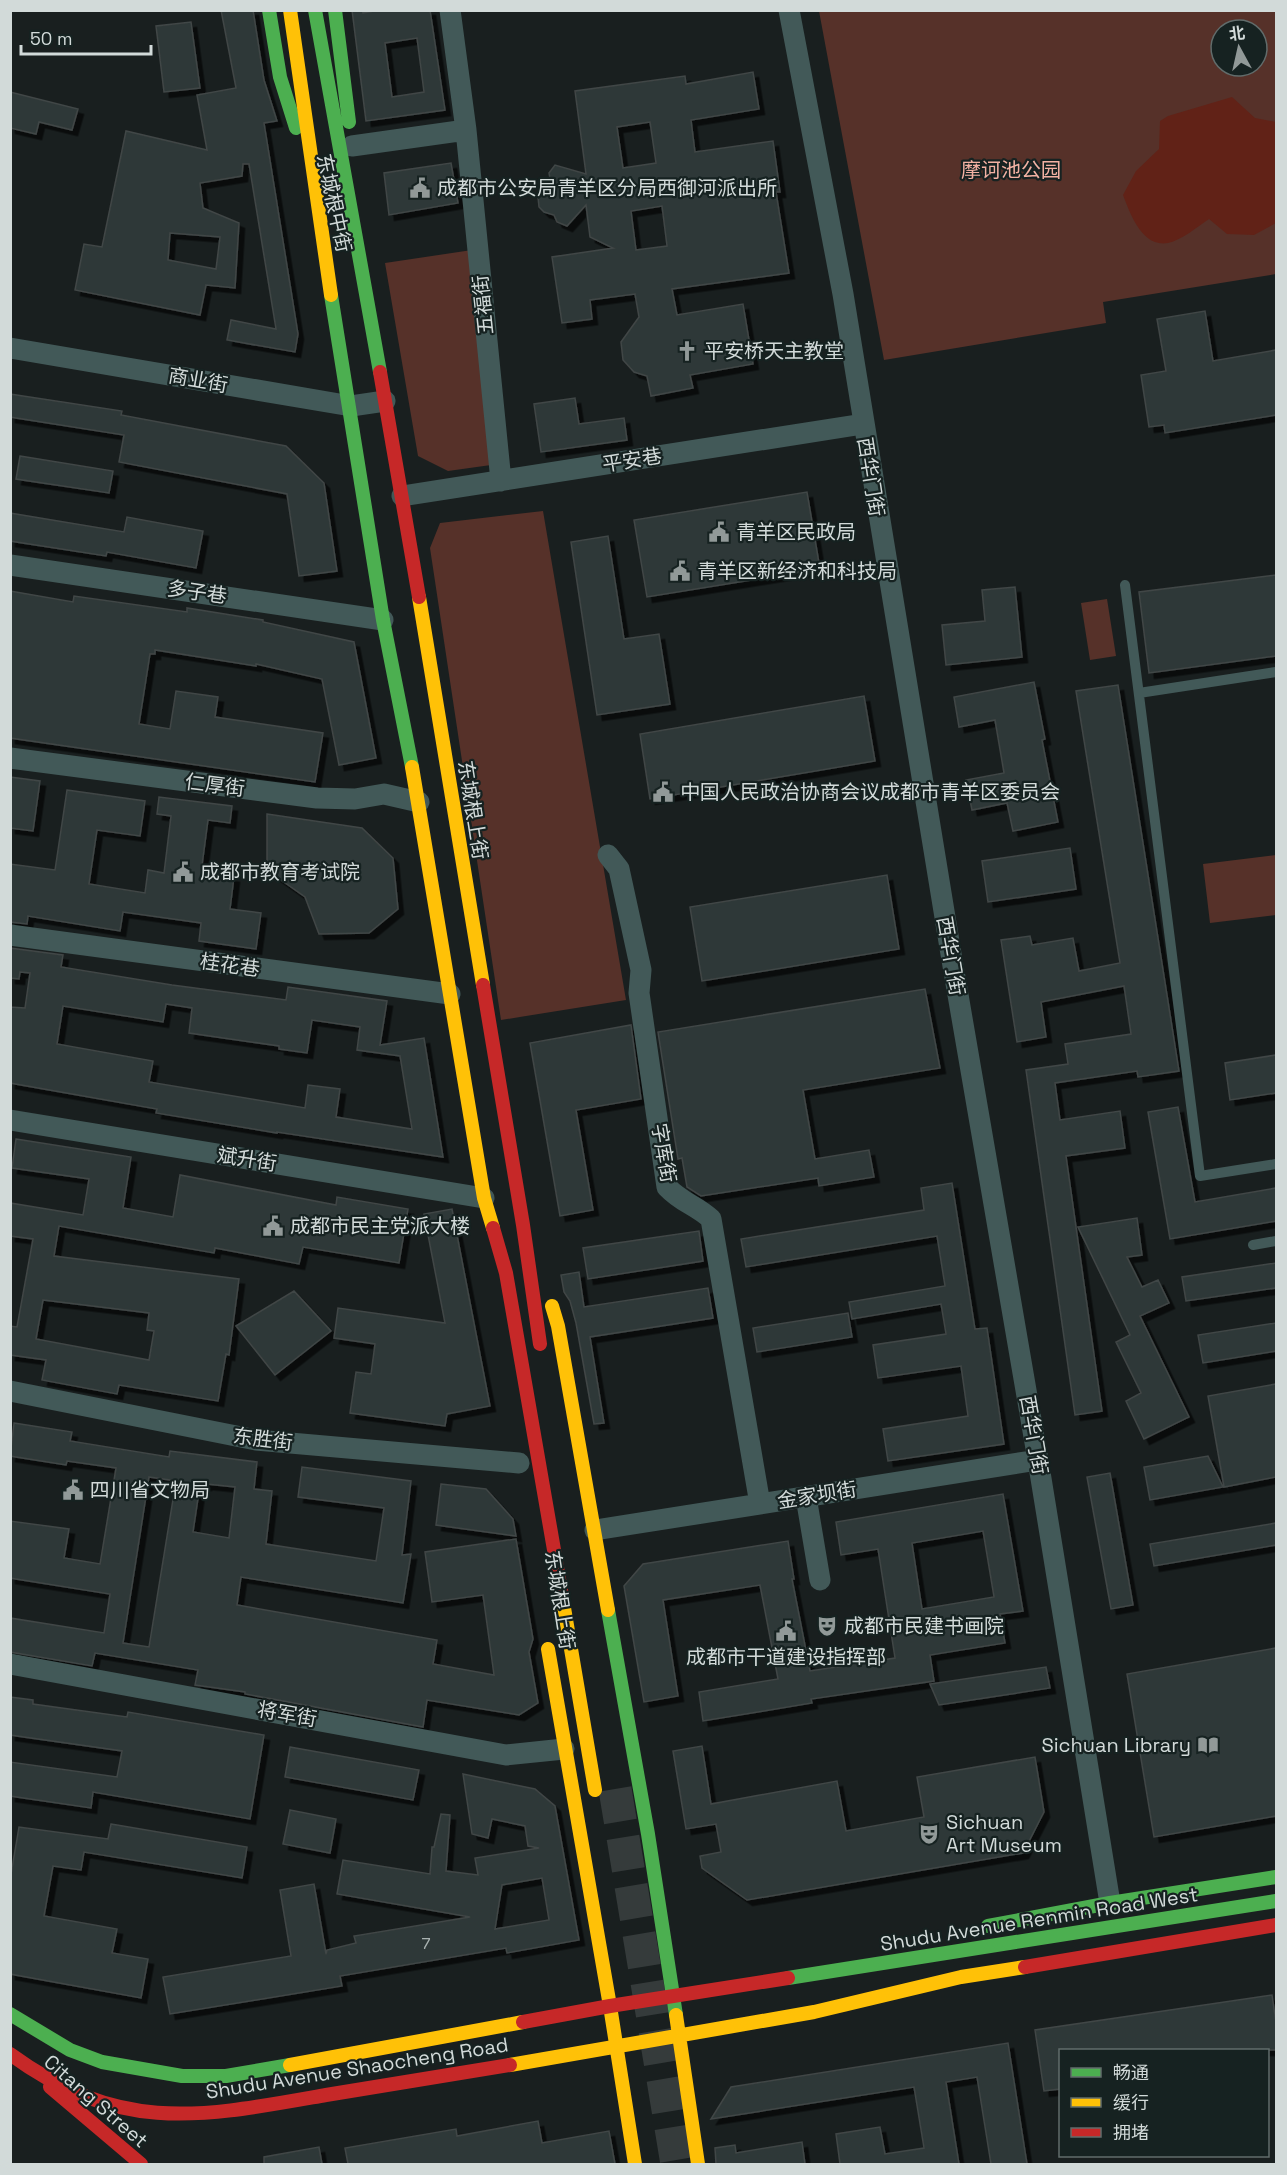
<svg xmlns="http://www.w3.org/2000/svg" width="1287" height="2175" font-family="'Space Grotesk','Noto Sans SC',sans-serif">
  <defs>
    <filter id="shadow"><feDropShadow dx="5.5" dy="5.5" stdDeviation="0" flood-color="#0009"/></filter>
  </defs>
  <rect width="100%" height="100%" fill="#191f1f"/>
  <!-- green -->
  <path fill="#563129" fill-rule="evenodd" d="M819,11H1276V274L1103,302L1106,323L884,360ZM1221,30H1257V66H1221Z
    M472,250L491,465L448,471L418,456L385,263Z
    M543,511L626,1000L501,1020L430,548L440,523Z
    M1107,599L1116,656L1090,660L1081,603Z
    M1276,855V915L1210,923L1203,864Z"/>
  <!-- water -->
  <path fill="#612217" d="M1232,97L1255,118L1276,122V223L1254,235L1227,234L1209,219C1197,227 1182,240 1168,243C1142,248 1130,213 1123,195L1136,171L1159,149L1160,121L1168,116Z"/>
  <!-- building -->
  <path fill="#2f3938" stroke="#414646" stroke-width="1.5" fill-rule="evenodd" filter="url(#shadow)" d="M221,10H253L264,80L277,121L264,123L298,334L295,352L227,340L231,320L276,329L249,164H243L242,176L200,183L203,208L239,223L235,288L206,285L200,315L75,290L84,244L102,247L126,131L207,150L197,95L236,88ZM170,233L220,237L216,269L168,260Z
    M352,10H362L363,13L380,10H430L445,110L366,121ZM417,38L424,92L392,97L385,43Z
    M191,22L200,88L164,92L156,26Z
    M753,72L759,109L691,120L695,152L773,141L780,192H776L789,273L672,289L677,315L743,304L753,364L690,375L693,388L651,396L647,376L634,372L623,360L621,342L639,317L635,294L590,300L592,319L562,323L552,257L613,248L590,237L586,205L567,226L557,222L554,215L544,212L539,207L538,197L541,188L551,184L549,173L555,165L586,174L575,91L685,76L686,84ZM650,122L656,163L623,168L617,127ZM662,206L667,246L636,250L631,211Z
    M10,92L78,109L72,130L39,122L36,134L10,128Z
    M451,163L458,203L389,215L384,173Z
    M1205,311L1213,361L1276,350V415L1165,433L1164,425L1149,427L1141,375L1166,371L1157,319Z
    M10,394L122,411L121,415L286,446L324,483L337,571L299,576L287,494L119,462L124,435L10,417Z
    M575,398L579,424L624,418L627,440L541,452L534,404Z
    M20,456L113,471L109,493L16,479Z
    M807,492L820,569L647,597L634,520Z
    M10,513L124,532L127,517L203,531L196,568L107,552L106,556L10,541Z
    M608,536L624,639L659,634L670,704L597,715L571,542Z
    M1276,575V656L1149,673L1139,592Z
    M1015,587L1022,657L946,665L942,625L985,621L982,590Z
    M10,591L73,602L74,596L187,612V608L263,620V622L354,642L376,758L339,765L322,679L256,664V666L155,650V654H150L139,724L170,729L176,691L218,697L215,717L323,733L315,782L10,738Z
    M1034,682L1045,739L1042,740L1058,822L1013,831L1007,803L972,810L966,780L1004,773L995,720L959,727L954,697Z
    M1118,685L1179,1071L1138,1077L1137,1071L1055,1083L1060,1120L1120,1111L1125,1148L1066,1156L1102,1411L1075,1415L1026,1070L1068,1064L1065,1044L1131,1034L1124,986L1041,1002L1046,1037L1017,1042L1001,940L1030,936L1032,945L1073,938L1079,971L1120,963L1076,691Z
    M864,696L875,761L650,799L640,734Z
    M10,777L40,781L33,831L10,828Z
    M67,790L145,801L140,836L97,830L89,884L145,893L148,870L164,873L171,816L157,814L159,797L232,806L230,823L208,820L201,873L234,877L230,909L261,913L256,949L199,941L201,923L123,912L120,931L28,916L27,924L10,922V864L55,870Z
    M267,814L362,828L393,858L398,909L369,933L319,934L305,897L267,870Z
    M1070,848L1076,889L988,902L982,861Z
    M887,875L899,949L702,981L690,907Z
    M10,948L63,955L61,967L172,985L286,1000L288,987L387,1001L380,1045L424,1038L443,1157L277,1132V1133L156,1113L157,1109L10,1083V1007L25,1008L30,973L20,972L19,979L10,978ZM166,1004L192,1008L189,1033L279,1046V1049L307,1053L312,1020L360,1027L357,1050L400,1056L412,1129L336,1117L340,1089L308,1085L305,1108L149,1082L153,1061L57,1044L63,1006L163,1022Z
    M925,989L940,1068L803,1090L815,1159L869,1150L874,1177L819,1186L818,1178L701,1196L687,1187L682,1158L678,1159L658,1032Z
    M631,1025L641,1099L576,1110L593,1210L560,1216L530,1043Z
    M1276,1055V1093L1230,1100L1225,1063Z
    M1178,1107L1195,1202L1276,1188V1221L1170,1239L1148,1112Z
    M16,1139L131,1157L123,1208L173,1217L180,1175L336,1205L337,1197L408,1209L399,1263L303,1247L299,1264L215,1248L214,1253L59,1226L54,1256L239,1279L229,1355L226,1354L218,1401L119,1385L117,1394L42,1380L46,1360L10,1355V1326L17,1327L33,1239L10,1236V1203L83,1215L89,1179L12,1168ZM43,1300L149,1313L147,1330L154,1331L149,1360L36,1339Z
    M952,1183L975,1329L987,1328L1004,1444L888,1461L883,1429L968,1416L961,1366L878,1378L873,1345L946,1334L941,1304L852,1319L849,1302L945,1286L937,1236L746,1267L741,1239L924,1210L921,1188Z
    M452,1209L490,1406L447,1414L445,1426L350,1413L356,1372L371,1374L375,1344L334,1338L338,1308L445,1323L424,1214Z
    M1137,1218L1142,1255L1127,1257L1142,1287L1158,1280L1169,1303L1140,1316L1189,1417L1144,1439L1126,1401L1141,1393L1116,1342L1130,1335L1078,1227Z
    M699,1231L703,1261L588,1279L583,1248Z
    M1276,1263V1288L1186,1301L1182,1277Z
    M579,1272L584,1307L708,1288L713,1318L590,1337L604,1423L594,1424L576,1323L570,1301L564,1292L561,1275Z
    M294,1291L331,1331L275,1375L236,1326Z
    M848,1313L852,1337L757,1352L753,1328Z
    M1276,1323V1351L1203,1363L1198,1335Z
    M1276,1384V1477L1224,1487L1208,1396Z
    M14,1423L72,1432L70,1441L169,1457L170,1451L257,1462L254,1489L272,1491L266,1544L376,1561L384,1508L298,1497L302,1467L411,1481L402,1555L411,1554L403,1603L241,1577L237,1605L437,1640L433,1664L494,1675L483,1595L432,1602L425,1552L516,1539L533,1639L529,1652L538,1703L519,1715L427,1700L423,1727L245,1694V1692L195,1685L198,1670L95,1653L92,1666L10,1652V1618L104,1633L110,1594L10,1578V1521L69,1529L64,1558L100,1564L116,1468L67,1461L66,1465L10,1456ZM149,1477L176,1481L149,1647L123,1643ZM206,1484L235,1487L229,1538L193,1532L200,1485H206Z
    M1208,1456L1223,1487L1150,1500L1144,1467Z
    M1110,1473L1133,1605L1111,1609L1087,1477Z
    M441,1484L486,1489L513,1519L516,1536L436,1525Z
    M1003,1494L1023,1611L1000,1614L1005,1643L930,1655L934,1681L811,1699L812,1703L703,1721L699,1692L778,1679L760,1585L663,1600L678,1696L644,1702L624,1586L643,1564L788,1541L794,1579H792L810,1671L895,1658L878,1549L841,1555L836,1522ZM983,1531L994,1597L922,1609L912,1543Z
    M1276,1523V1545L1154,1566L1150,1544Z
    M1276,1648V1816L1154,1837L1127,1674Z
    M1046,1667L1050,1688L939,1705L930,1684Z
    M10,1697L33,1700V1704L127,1717L128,1712L264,1735L250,1819L93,1792L91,1808L10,1796V1762L117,1777L122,1751L10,1735Z
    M702,1746L711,1804L837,1781L846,1831L924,1817L917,1777L1035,1757L1044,1812L1023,1853L747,1900L702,1868L700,1856L721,1852L716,1824L686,1829L673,1751Z
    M290,1747L419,1770L413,1800L285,1777Z
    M463,1774L535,1789L555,1806L579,1940L507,1953L506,1948L340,1976L342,1986L170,2014L163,1977L291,1956L280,1890L314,1884L326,1954L327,1950L356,1943L354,1936L470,1917L337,1894L343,1860L430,1874L432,1847H434L441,1814L450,1815L446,1871L478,1875L475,1858L539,1848L528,1846L525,1826L492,1819L488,1838L472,1834ZM542,1878L549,1920L495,1929L502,1885Z
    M290,1810L336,1819L330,1853L283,1844Z
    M111,1824L247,1847L242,1878L84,1852L81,1870L53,1866L44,1916L117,1929L112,1953L148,1959L141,1998L10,1974V1880L19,1827L108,1839Z
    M1272,1995L1276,2022V2050H1060V2089L1044,2091L1035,2030Z
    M1008,2043L1027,2164H991L977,2077L946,2082L959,2164H840L836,2134L880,2127L885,2154L924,2148L914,2087L711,2119L731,2087Z
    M538,2121L542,2143L609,2131L615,2164H348L345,2148L456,2129L457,2136Z
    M802,2142L805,2164H716L715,2148L735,2145L736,2153Z
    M319,2147L322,2164H264V2157Z"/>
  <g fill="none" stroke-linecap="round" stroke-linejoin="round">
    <!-- primary-tunnel -->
    <path stroke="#353b3b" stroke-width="33" stroke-dasharray="33 16" stroke-linecap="butt" d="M615,1789L677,2164"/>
    <!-- lane -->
    <path stroke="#425958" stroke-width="10" d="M1125,585L1200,1176L1276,1164
      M1139,693L1276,672
      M1253,1245L1276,1241"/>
    <!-- street -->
    <path stroke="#425958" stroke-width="21" d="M450,10L466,130L501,481
      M789,10L843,294L952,960L1038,1460L1110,1903
      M352,146L466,130
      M10,348L351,406L385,401
      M402,496L863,424
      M10,565L383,620
      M10,758L317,798L355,799L384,794L419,802
      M608,855L619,869L641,970L639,993L667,1187C682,1203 696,1205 711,1219L760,1504
      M10,935L450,994
      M10,1120L484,1198
      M10,1391L256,1440L519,1463
      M806,1497L820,1580
      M595,1530L1038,1460
      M10,1664L506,1755L564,1749"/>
    <!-- fast -->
    <path stroke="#4caf50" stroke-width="14" d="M269,10L280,77L296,128
      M315,10L380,372
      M335,10L349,122
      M331,295L383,620L412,767
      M608,1610L648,1834L676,2015
      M988,1926L1110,1903L1276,1877
      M788,1978L1276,1901
      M10,2014L70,2050L102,2062L182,2076H226L290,2065"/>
    <!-- slow -->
    <path stroke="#ffc107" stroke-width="14" d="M290,10L331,295
      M419,597L483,985
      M412,767L484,1198L493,1228
      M552,1306L558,1326L608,1610
      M562,1596L595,1790
      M548,1649L610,2006L635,2164
      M676,2015L698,2164
      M290,2065L523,2022
      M510,2065L814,2012L961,1977L1025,1967"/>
    <!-- jam -->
    <path stroke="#c62828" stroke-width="14" d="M380,372L419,597
      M483,985L523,1225L540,1344
      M493,1228L506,1273L562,1596
      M1025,1967L1276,1925
      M523,2022L610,2006L788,1978
      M10,2054C121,2135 201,2117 326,2095C388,2085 449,2075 510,2065
      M50,2087L141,2164"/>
  </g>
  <!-- icons -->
  <defs>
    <g id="civic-bare" transform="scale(1.62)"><path d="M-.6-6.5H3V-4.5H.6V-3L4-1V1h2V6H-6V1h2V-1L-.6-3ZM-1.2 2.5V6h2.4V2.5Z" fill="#919998" stroke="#162221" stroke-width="2.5" paint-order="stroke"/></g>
    <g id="church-bare" transform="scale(1.62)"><path d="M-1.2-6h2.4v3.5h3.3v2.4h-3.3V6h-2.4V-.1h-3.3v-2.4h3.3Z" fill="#919998" stroke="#162221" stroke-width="2.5" paint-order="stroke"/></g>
    <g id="theatre-bare" transform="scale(1.62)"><path d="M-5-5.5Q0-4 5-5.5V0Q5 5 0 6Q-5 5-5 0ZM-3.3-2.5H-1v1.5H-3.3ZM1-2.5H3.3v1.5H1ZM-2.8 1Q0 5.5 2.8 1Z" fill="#919998" stroke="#162221" stroke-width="2.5" paint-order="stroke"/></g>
    <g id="library-bare" transform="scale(1.62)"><path d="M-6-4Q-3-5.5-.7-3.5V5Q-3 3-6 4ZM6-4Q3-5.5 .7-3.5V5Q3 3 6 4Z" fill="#919998" stroke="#162221" stroke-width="2.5" paint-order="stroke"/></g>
  </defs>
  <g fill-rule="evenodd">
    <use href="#civic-bare" x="420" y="188"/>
    <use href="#church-bare" x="687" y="351"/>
    <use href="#civic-bare" x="719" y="532"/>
    <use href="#civic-bare" x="680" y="571"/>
    <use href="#civic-bare" x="663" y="792"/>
    <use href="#civic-bare" x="183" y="872"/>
    <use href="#civic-bare" x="273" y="1226"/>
    <use href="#civic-bare" x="73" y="1490"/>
    <use href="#theatre-bare" x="827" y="1626"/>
    <use href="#civic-bare" x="786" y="1631"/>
    <use href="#library-bare" x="1208" y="1745"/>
    <use href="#theatre-bare" x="929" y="1834"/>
  </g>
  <g text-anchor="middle" stroke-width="4.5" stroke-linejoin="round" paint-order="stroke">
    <!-- number labels -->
    <g font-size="16" fill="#a9b2b1">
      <text x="426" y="1949">7</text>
    </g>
    <!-- park labels -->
    <g font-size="20" fill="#f3b2a3" stroke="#162221">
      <text x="1011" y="177">摩诃池公园</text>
    </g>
    <!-- poi labels -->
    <g font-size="20" fill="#d2dad9" stroke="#162221" text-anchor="start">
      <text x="437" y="195">成都市公安局青羊区分局西御河派出所</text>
      <text x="704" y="358">平安桥天主教堂</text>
      <text x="736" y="539">青羊区民政局</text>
      <text x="697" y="578">青羊区新经济和科技局</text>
      <text x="680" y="799">中国人民政治协商会议成都市青羊区委员会</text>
      <text x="200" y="879">成都市教育考试院</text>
      <text x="290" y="1233">成都市民主党派大楼</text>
      <text x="90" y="1497">四川省文物局</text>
      <text x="844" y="1633">成都市民建书画院</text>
      <text x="786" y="1664" text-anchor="middle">成都市干道建设指挥部</text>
      <text x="1191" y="1752" text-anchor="end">Sichuan Library</text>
      <text x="946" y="1829">Sichuan<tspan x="946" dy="23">Art Museum</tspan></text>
    </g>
    <!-- street labels -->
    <g font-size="20" fill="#d2dad9" stroke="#162221">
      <text transform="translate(334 203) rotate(78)" y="7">东城根中街</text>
      <text transform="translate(483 305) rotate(-96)" y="7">五福街</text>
      <text transform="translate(198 380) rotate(10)" y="7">商业街</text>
      <text transform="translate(632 460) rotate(-9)" y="7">平安巷</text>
      <text transform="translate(871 477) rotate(81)" y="7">西华门街</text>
      <text transform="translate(197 592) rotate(8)" y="7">多子巷</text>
      <text transform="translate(215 785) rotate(7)" y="7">仁厚街</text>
      <text transform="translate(473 810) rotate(81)" y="7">东城根上街</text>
      <text transform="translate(951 956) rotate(80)" y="7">西华门街</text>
      <text transform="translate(230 965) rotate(8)" y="7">桂花巷</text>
      <text transform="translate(664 1153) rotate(80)" y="7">字库街</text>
      <text transform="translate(247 1159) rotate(9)" y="7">斌升街</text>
      <text transform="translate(1034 1435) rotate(80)" y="7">西华门街</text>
      <text transform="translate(263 1439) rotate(7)" y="7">东胜街</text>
      <text transform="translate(817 1495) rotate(-9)" y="7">金家坝街</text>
      <text transform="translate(560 1600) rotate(81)" y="7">东城根上街</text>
      <text transform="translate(287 1714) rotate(10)" y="7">将军街</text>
      <text transform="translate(1039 1919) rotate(-9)" y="7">Shudu Avenue Renmin Road West</text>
      <text transform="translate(357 2068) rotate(-9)" y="7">Shudu Avenue Shaocheng Road</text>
      <text transform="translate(96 2101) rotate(41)" y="7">Citang Street</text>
    </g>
  </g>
  <!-- border -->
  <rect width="1287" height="2175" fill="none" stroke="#d2dad9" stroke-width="24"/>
  <!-- legend -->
  <rect x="1059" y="2049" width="210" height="108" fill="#162221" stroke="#616c6b" stroke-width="1.5"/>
  <rect x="1071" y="2068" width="30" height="9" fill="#4caf50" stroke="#616c6b" stroke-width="1.5"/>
  <text x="1113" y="2079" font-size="18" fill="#d2dad9">畅通</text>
  <rect x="1071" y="2098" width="30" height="9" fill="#ffc107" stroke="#616c6b" stroke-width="1.5"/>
  <text x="1113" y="2109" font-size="18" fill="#d2dad9">缓行</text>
  <rect x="1071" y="2128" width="30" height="9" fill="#c62828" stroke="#616c6b" stroke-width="1.5"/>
  <text x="1113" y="2139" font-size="18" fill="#d2dad9">拥堵</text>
  <!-- north arrow -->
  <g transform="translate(1239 48) rotate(352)"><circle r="28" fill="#162221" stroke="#616c6b" stroke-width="1.5"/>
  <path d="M0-4.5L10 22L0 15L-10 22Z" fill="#919998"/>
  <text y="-9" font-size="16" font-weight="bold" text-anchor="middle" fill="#d2dad9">北</text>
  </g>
  <!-- scale -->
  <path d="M21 45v9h130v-9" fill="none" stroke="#d2dad9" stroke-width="3"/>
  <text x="30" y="45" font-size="18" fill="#d2dad9" stroke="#162221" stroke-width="4.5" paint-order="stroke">50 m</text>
</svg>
